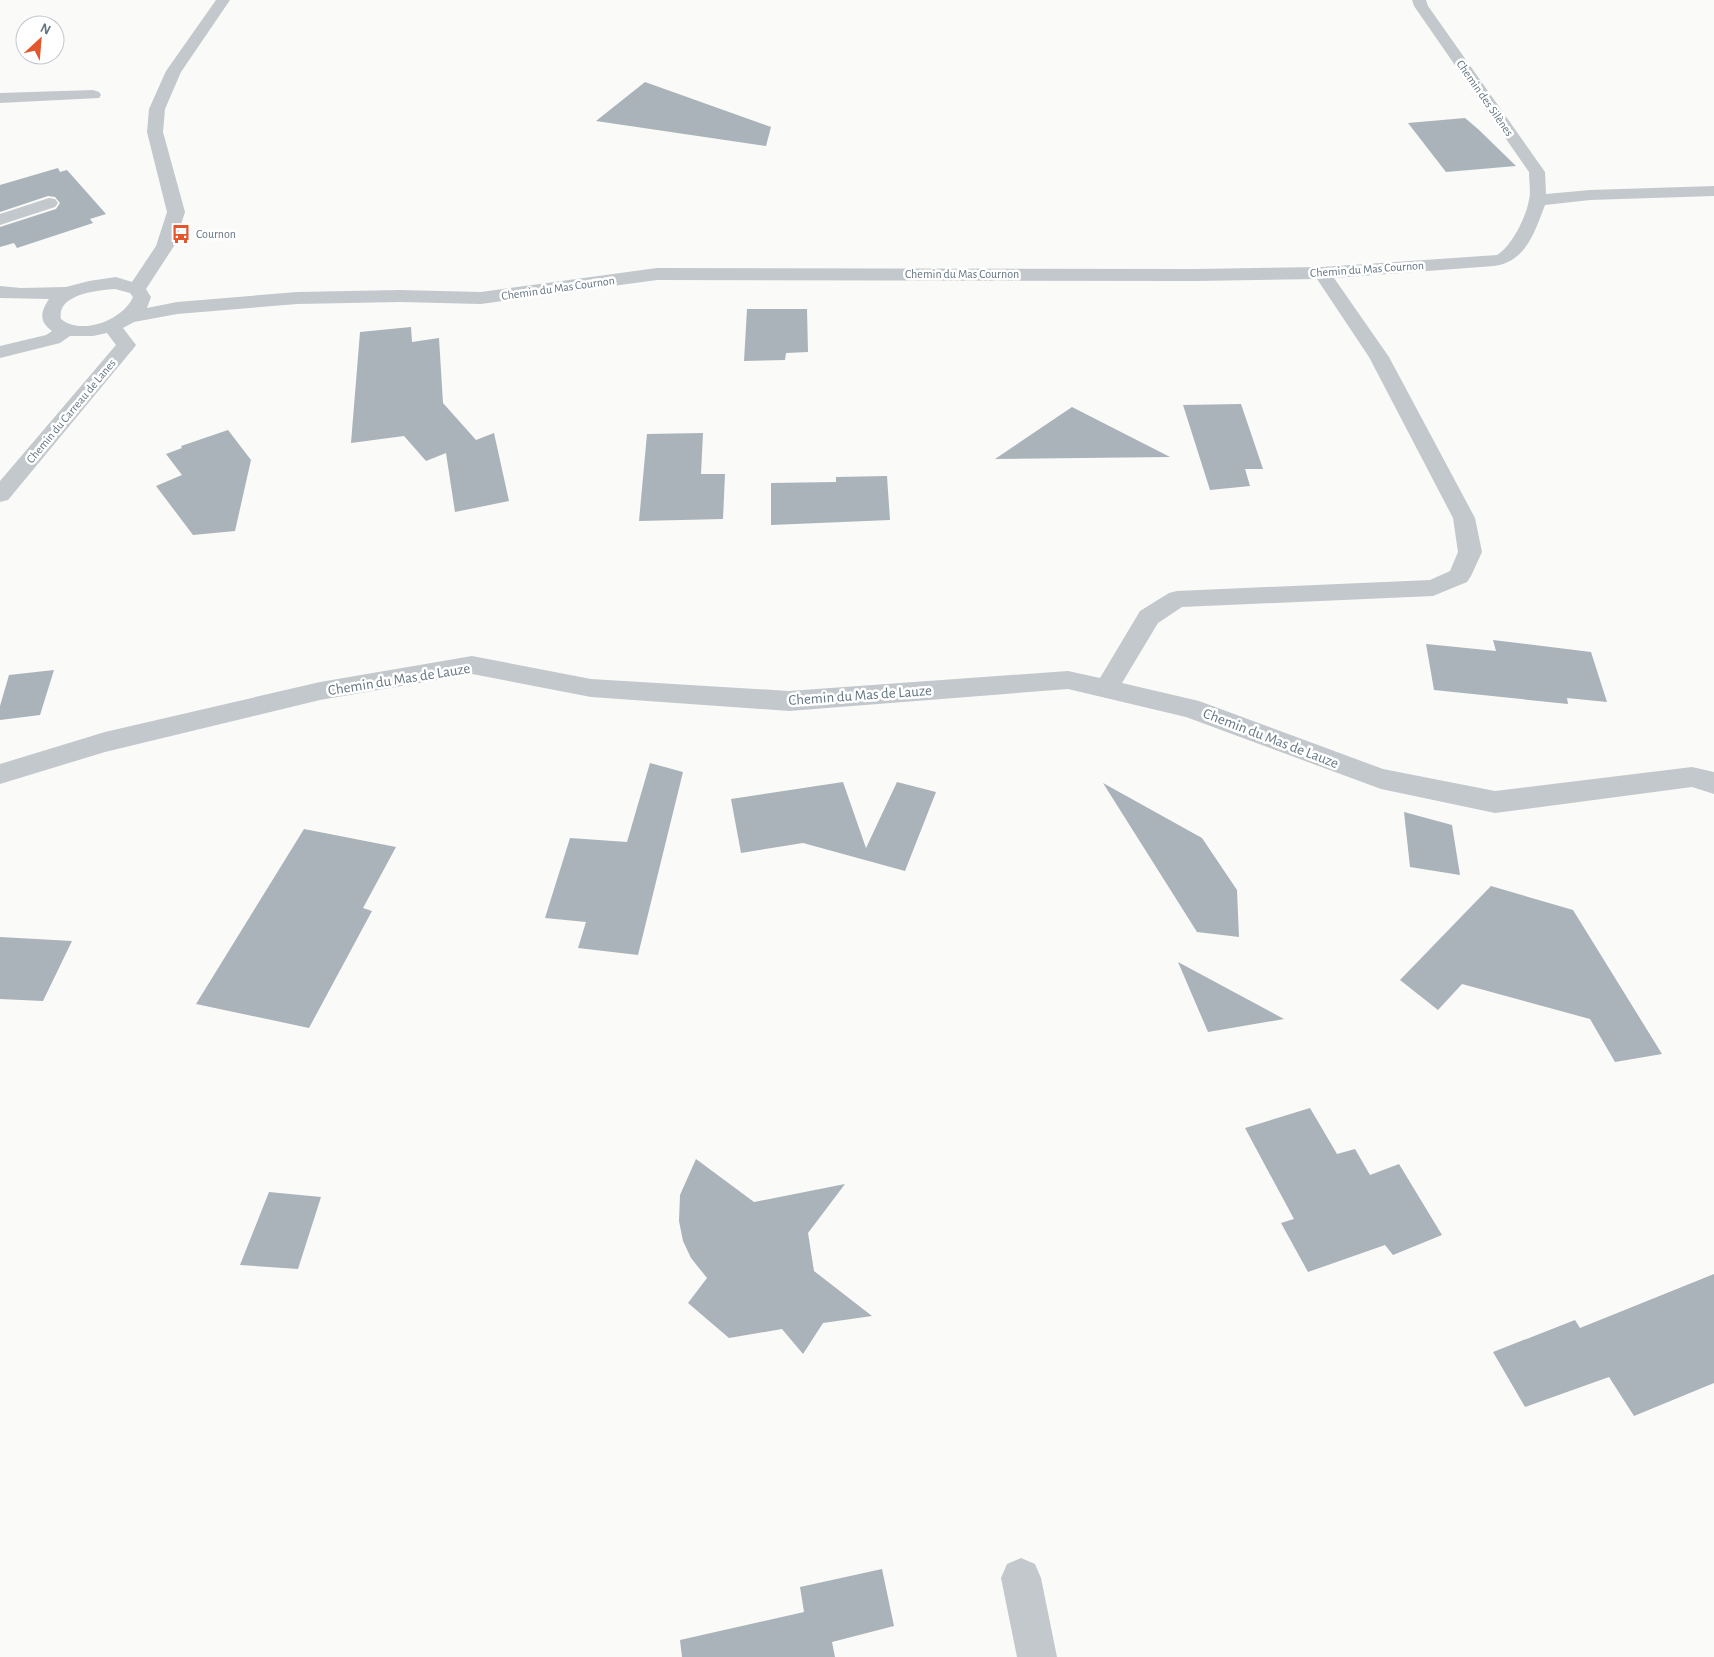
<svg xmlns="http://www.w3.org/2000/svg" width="1714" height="1657" font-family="'Alegreya Sans',sans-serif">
  <rect width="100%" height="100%" fill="#fafaf8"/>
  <!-- building -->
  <path fill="#aab3b9" d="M645,82L771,127L766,146L596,121Z
    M1465,118L1478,129L1516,166L1446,172L1408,123Z
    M58,168L60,172L67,170L106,214L90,219L93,223L17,248L14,243L0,247V227L56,209L60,203L55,197L48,196L0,212V185Z
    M747,309H807L808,352L786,353L785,360L744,361Z
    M411,327L412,342L439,338L443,403L476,440L494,433L509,501L455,512L446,453L426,461L404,436L351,443L360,332Z
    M1241,404L1263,469H1245L1250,486L1210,490L1183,405Z
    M1072,407L1170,457L995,459Z
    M228,430L251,460L235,531L193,535L156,486L182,475L166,454L182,448L181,446Z
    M703,433L701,474H725L723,519L639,521L647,434Z
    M887,476L890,520L771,525V483L836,482V477Z
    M1493,640L1591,652L1607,702L1567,698L1568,704L1434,690L1426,644L1496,651Z
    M54,670L40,715L0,720V706L9,675Z
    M650,763L683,772L638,955L578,948L586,922L545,918L570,838L627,842Z
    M843,782L866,848L897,782L936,792L905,871L803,843L741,853L731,799Z
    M1103,783L1202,838L1237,890L1239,937L1197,932Z
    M1404,812L1452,825L1460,875L1410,867Z
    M304,829L396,847L363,908L372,911L309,1028L196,1004Z
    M1491,886L1573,910L1662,1054L1615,1062L1590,1019L1462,984L1438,1010L1400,980Z
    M0,937L72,941L43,1001L0,999Z
    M1178,962L1284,1019L1208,1032Z
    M1310,1108L1337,1154L1355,1149L1370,1175L1399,1164L1442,1235L1393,1255L1385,1245L1308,1272L1281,1223L1294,1219L1245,1128Z
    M696,1159L754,1202L845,1184L808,1233L814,1271L872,1316L823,1323L803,1354L782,1329L729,1338L688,1303L707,1278L691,1258L683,1241L679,1221L680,1195Z
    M269,1192L321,1197L298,1269L240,1265Z
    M1714,1274V1383L1634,1416L1609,1377L1525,1407L1493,1352L1575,1320L1580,1328Z
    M882,1569L894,1626L832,1642L835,1657H682L680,1640L804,1612L800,1587Z"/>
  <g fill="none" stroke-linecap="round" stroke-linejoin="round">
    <!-- minor -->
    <path fill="#c3c8cc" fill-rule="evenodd" d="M216,0H230L181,72L165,109L163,132L185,212L174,246L146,289L151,297L147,308L177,302L297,292L400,290L481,292L657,268L1195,269L1322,267L1497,255C1512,246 1526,217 1529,200C1531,192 1529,181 1529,172L1414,6L1412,0H1426L1428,6L1545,172L1546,194L1590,190L1714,186V196L1590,200L1545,205C1535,231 1526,262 1494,266L1334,278L1389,357L1475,518L1482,552L1471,576L1467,582L1433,596L1182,607L1158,623L1122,683L1199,701L1383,769L1495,791L1692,767L1714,772V794L1692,787L1495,813L1381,789L1186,717L1068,689L789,711L591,697L472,674L320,700L105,752L0,784V764L105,732L320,682L472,656L591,679L789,691L1068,671L1100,678L1140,611L1169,593L1177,591L1430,580L1450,571L1458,552L1453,518L1369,357L1317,279L1195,281L657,280L481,304L400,302L297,304L177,314L134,322L123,328L136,345L133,349L8,500L0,502V481L116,345L107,333L93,336H70L60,343L0,358V346L46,335L52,331C38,321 41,311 49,299L0,298V286L21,288L66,287L89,281L116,277L132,282L156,246L167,212L147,132L149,109L166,71ZM115,289L130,293L133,297C123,320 82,336 61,319C56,294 99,290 115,289Z
      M93,90L99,92L101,95L99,98L0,103V93Z
      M49,198L55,199L58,203L55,207L0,225V214Z
      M1021,1558L1035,1564L1041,1578L1057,1657H1017L1001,1578L1007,1564Z"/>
  </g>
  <!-- icons -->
  <defs>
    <g id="bus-bare" transform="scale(1.5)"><path d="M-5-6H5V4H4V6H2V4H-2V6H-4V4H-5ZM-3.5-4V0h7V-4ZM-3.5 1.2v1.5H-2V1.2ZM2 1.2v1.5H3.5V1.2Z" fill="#e4572e" stroke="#fff" stroke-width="2.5" paint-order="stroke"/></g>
  </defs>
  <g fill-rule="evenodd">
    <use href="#bus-bare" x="181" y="234"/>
  </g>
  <g text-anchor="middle" stroke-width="5" stroke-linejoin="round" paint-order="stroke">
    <!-- far-street labels -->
    <g font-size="12" fill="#657683" stroke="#fff">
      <text transform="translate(1485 98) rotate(55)" y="4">Chemin des Silènes</text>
      <text transform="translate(1367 269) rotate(-4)" y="4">Chemin du Mas Cournon</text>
      <text x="962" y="278">Chemin du Mas Cournon</text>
      <text transform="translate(558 288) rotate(-8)" y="4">Chemin du Mas Cournon</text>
      <text transform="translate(71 411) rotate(-50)" y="4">Chemin du Carreau de Lanes</text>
    </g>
    <!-- far-poi labels -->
    <g font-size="12" fill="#657683" stroke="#fff" text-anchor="start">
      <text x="196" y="238">Cournon</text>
    </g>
    <!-- street labels -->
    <g font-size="15" fill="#657683" stroke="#fff">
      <text transform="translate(399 679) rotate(-9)" y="5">Chemin du Mas de Lauze</text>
      <text transform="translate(860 695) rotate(-4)" y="5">Chemin du Mas de Lauze</text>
      <text transform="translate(1271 738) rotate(21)" y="5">Chemin du Mas de Lauze</text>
    </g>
  </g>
  <!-- north arrow -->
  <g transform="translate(40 40) rotate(26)"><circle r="24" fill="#ffffff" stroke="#c1c8cd"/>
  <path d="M0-4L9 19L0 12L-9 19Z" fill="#e4572e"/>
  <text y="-8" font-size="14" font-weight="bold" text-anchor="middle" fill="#657683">N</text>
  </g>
</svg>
